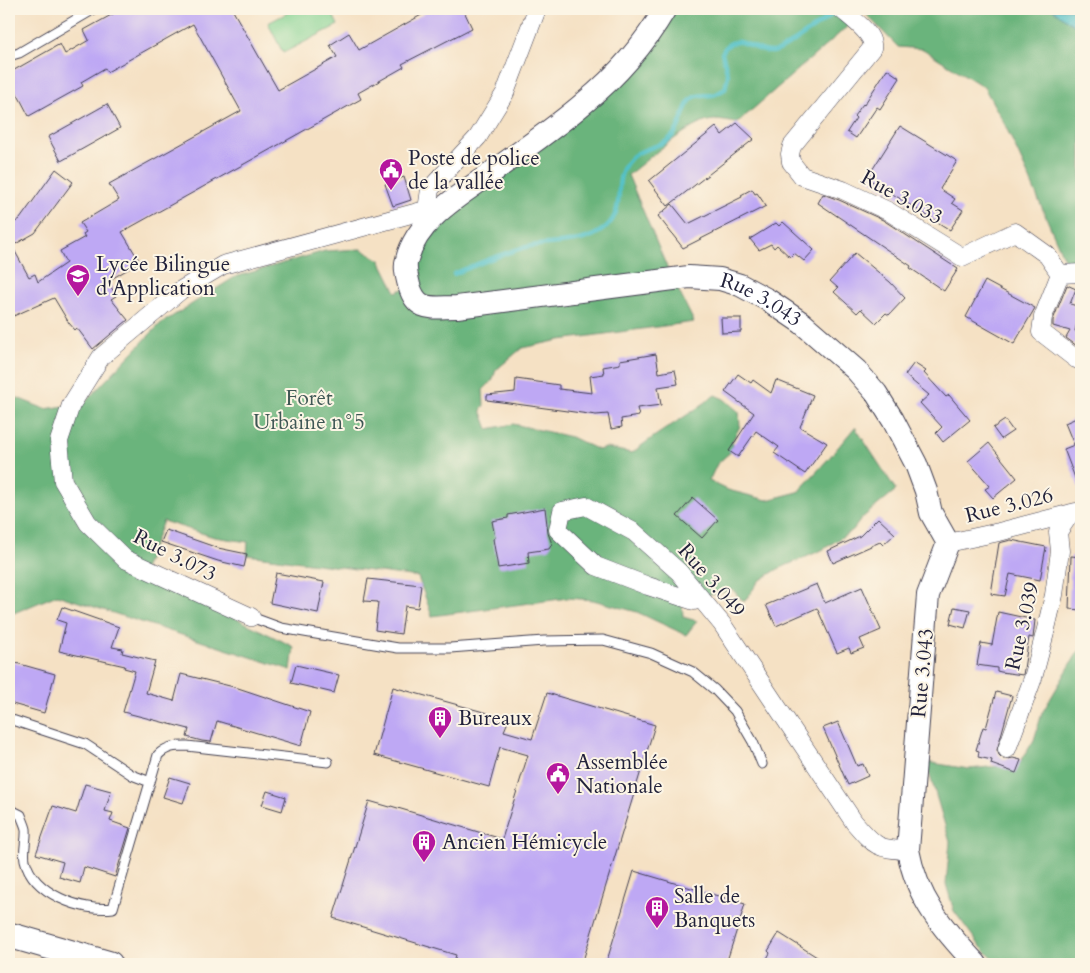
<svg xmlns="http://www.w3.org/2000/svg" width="1090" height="973" font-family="Cardo,serif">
  <rect width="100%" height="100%" fill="#fcf5e5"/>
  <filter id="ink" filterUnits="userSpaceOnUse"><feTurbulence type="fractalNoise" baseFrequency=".02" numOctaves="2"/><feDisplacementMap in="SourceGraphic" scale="10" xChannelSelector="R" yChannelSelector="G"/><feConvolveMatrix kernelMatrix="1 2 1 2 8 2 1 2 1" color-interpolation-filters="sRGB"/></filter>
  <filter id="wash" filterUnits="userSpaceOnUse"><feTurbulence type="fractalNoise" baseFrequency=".0096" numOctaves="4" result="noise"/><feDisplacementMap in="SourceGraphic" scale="20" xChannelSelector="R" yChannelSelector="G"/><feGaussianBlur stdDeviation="1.12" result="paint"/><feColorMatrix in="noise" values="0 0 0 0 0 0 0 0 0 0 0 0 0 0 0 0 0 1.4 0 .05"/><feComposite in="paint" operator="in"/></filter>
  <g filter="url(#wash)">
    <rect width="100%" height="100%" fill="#f5e1c4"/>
    <!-- green -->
    <path fill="#83d291" stroke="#527a66" d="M295,9H330L338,25L283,53L268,23Z"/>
    <!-- forest -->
    <path fill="#6ab47b" stroke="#466b5b" d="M664,9H1081V280L1067,266L1028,175L1005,125L984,87L923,49L898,47L864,12L737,123C730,122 721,120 714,120C691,121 647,160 628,175L666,265L694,322L560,340L522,348L496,370L492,381L483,390L484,406L481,410L488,429L513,424L571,437L598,450L606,448L632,453C659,431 687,417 715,395L724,399L739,412L740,426L732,442L734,449L717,464L709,481L728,490L767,500L798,492L829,458L855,427L896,490L862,518L853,530L822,550L778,569L759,581L744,602L733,590L682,601L683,617L697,621L686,635L637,612L593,600L568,598L432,616L418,577L247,555L248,542L214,537L163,521L143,572L294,647L291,670L57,595L9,615V398L15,397L45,409L84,403L160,324L235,277L325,251L361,249L380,260L396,292L410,286L417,241L582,104Z
      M1081,649V964H998L980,946L954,911L946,884L950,842L926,762L969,769L1019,764L1034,740L1042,713L1078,652Z"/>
    <!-- water -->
    <path fill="#53c1c8" stroke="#3a7282" d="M1052,9H1081V28L1072,24Z"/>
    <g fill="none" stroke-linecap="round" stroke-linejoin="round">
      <!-- stream -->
      <path stroke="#53c1c8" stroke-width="4.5" d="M454,274C477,264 499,255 522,248C551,240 582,248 606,227C627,208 612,184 626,164C636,148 655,149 668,140C684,128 681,107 693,98C698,94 705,96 712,95C716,95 721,91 725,89L728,75L722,53C735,27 755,54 773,52C783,51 828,18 838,9"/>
    </g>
    <g id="blocks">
      <!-- building -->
      <path fill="#bea8f4" d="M122,9H232L278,90L337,57L330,45L349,33L359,50L432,9H463L472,28L402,64L404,67L358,93L361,99L122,232L140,262L108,281L116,296L111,299L128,320L93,349L77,328L75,330L69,323L54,298L9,318V226L20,219L56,169L73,182L35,233L12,246L29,277L35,274L38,282L66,263L60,251L85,237L83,234L86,232L80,223L119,200L109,184L241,111L193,24L107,72L105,68L81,82L83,86L29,116L9,78V73L60,44L65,54L89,40L84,30Z
        M887,69L900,78L880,109L877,107L856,138L847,132L856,118L854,116L863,104L864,105Z
        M107,104L120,128L61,161L48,137Z
        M737,123L754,139L668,206L649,181L716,127L722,135Z
        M900,126L957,161L940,189L955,199L952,203L963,210L950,230L867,178Z
        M404,177L411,200L393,206L385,184Z
        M752,189L755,194L757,193L766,206L683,248L658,216L672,204L688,224L742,197L741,195Z
        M823,194L839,200L883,220L958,269L944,291L910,268L911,266L818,203Z
        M783,222L814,250L804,261L794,253L790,257L777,245L774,248L771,244L759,250L750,239L776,223L779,226Z
        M855,253L890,282L905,298L889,315L886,313L876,323L861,309L857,313L834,292L838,288L830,281Z
        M985,281L1035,308L1014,344L966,317Z
        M1067,285L1076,289L1070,304L1081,307L1075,331L1081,334V338L1077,346L1066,338L1070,331L1053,326V320Z
        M721,318H741V332L722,333Z
        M656,354L659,373L675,370L678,384L658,387L661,405L637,408L639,416L621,419L622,427L611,429L608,414L596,415L487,400V395L515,392L516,379L559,385V389L592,393L590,376L604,374L603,367L620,364V360Z
        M914,363L926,371L924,373L946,397L949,395L970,420L943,442L936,433L942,427L920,403L929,395L905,375Z
        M738,374L751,383L753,380L771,393L776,380L813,395L800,427L827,443L805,474L774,453L779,447L756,431L738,457L729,451L754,413L725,392Z
        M1081,416V490L1080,491L1064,449L1074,445L1065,423Z
        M1005,420L1013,431L1001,439L993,428Z
        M989,443L1017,478L993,498L985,489L990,486L968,461Z
        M693,498L718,520L702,538L677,516Z
        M545,508L548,533L552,544L549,549L528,552L529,563L498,568L493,539L495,538L492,521L508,518V515Z
        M878,518L895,534L883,545L880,542L833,563L828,551L860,536Z
        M166,530L218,548L247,554L244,567L218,561L161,542Z
        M1011,540L1046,547L1040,580L1010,574L1005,596L991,594L999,543Z
        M1071,556L1081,557V610L1069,609Z
        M276,573L324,582L318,613L270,603Z
        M368,579L421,585L418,608L405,606L401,634L375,630L378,602L364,601Z
        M817,584L825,603L862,587L881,630L860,639L864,648L851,653L849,648L837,653L817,608L776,626L766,605Z
        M62,607L119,627L112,647L123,649L122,653L155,661L146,693L174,701L181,674L238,688L310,712L301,746L217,721L211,742L202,741L187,737L189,729L123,712L135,671L124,668L125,666L59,651L66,623L57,620Z
        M954,607L970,610L965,628L950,624Z
        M998,612L1035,620L1033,638L1029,637L1023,675L1001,672L997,671V668L977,665L981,643L992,645Z
        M9,661L55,674L44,713L9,703Z
        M296,665L339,675L334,693L291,683Z
        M393,687L509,719L504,731L532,739L547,693L655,725L582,964H453L456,955L333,918L369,801L390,807L391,806L502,839L528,755L500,747L489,787L374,755Z
        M996,692L1012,696L997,750L999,755L1003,759H1008L1013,758L1021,760L1016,773L991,764L992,760L978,757L979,751L976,750L983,727L986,728Z
        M838,722L857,766L863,764L868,776L848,785L823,728Z
        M170,777L190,783L183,803L163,797Z
        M85,784L111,791L105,811L113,813L110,821L130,828L115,877L84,867L80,883L59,877L63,862L36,854L53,806L76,813Z
        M267,791L286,797L282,811L262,805Z
        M634,871L745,904L726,964H606Z
        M779,933L828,964H764L770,953L768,951Z"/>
    </g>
  </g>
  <g filter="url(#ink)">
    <use href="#blocks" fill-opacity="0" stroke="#423f50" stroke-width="1"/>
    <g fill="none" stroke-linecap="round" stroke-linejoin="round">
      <!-- service casing -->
      <g stroke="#423f50" stroke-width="11">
        <path id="service" d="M9,56L19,53L94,9
          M251,617L281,628L398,648H450L544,641L603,640L651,653L693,672L715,690L735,711L753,742L762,764
          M9,719L85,744L132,775L150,782
          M9,809L21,815C22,819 25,824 26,829C27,839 23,850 25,860C33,894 82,912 113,908L158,755C167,746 175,746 187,746L328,762"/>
      </g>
      <!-- minor casing -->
      <g stroke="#423f50" stroke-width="19">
        <path id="minor" d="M841,9C851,18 875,34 872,48L792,146L790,154L791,162L802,176L843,190L888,211L962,257L1015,232L1047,255L1060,274L1043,317L1041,332L1076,359L1081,361
          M427,210L430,189L478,137L505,93L537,9
          M1060,274L1081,273
          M948,543L999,532L1076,512
          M694,601L648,586L596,566L558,530L562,511L586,506L634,532L679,572L722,624L854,822C874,845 877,850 908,850
          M251,617L125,559L88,523L63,481L59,441L71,405L101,357L181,290L223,265L444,205
          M1007,749L1033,678L1045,633L1054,595L1060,551L1058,532L1071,513"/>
      </g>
      <!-- tertiary casing -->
      <g stroke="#423f50" stroke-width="24">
        <g id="tertiary">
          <path id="s1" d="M665,9C644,45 617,76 584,103C554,129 519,152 487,176C457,197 417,221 407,259C404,267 407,277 409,285C417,313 432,307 457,307L689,277L720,279L740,285L768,300L802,323L856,370L876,393L893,420L916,464L926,491L931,513L948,543L928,595L908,850C917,899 943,929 976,964"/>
        </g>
      </g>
      <!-- secondary casing -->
      <g stroke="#423f50" stroke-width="27">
        <path id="secondary" d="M9,935L110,964"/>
      </g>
      <!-- service -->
      <use href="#service" stroke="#fff" stroke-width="9"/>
      <!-- minor -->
      <use href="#minor" stroke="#fff" stroke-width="18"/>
      <!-- tertiary -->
      <use href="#tertiary" stroke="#fff" stroke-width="22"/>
      <!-- secondary -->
      <use href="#secondary" stroke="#fff" stroke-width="25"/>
    </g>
  </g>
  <!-- icons -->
  <defs>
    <g id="civic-pin" transform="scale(1.25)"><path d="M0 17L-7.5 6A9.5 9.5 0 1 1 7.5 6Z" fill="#b5179e" stroke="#fcf5e5"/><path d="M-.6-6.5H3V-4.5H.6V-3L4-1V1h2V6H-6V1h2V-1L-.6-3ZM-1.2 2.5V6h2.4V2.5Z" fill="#fff"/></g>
    <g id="school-pin" transform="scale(1.25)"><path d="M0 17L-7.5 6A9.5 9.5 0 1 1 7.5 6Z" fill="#b5179e" stroke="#fcf5e5"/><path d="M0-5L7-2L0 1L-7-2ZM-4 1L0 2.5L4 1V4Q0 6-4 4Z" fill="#fff"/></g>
    <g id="building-pin" transform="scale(1.25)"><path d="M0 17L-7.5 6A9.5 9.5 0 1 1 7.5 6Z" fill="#b5179e" stroke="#fcf5e5"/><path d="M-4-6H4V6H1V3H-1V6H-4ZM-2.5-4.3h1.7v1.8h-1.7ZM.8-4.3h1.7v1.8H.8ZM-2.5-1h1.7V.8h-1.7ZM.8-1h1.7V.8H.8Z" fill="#fff"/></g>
  </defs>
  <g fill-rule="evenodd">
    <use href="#civic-pin" x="391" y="170"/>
    <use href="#school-pin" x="78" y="276"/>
    <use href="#building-pin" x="440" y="718"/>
    <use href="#civic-pin" x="558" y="774"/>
    <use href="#building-pin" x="424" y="842"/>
    <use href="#building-pin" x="657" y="908"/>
  </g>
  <g text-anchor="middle" stroke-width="4" stroke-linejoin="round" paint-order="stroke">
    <!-- poi labels -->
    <g font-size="21" fill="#22223b" stroke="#fcf5e5" text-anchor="start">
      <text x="408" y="165">Poste de police<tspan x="408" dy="24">de la vallée</tspan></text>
      <text x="96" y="271">Lycée Bilingue<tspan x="96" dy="24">d'Application</tspan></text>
      <text x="458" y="725">Bureaux</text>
      <text x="576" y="769">Assemblée<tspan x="576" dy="24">Nationale</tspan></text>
      <text x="442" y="849">Ancien Hémicycle</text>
      <text x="674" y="903">Salle de<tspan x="674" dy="24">Banquets</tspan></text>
    </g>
    <!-- street labels -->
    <g font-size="21" fill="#22223b" stroke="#fcf5e5">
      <text transform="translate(902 197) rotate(29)" y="7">Rue 3.033</text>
      <text dy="7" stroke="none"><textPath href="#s1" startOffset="761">Rue 3.043</textPath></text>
      <text transform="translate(1009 505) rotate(-14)" y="7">Rue 3.026</text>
      <text transform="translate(175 555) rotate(27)" y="7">Rue 3.073</text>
      <text transform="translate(712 580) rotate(49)" y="7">Rue 3.049</text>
      <text transform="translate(1022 626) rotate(-77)" y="7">Rue 3.039</text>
      <text transform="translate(922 673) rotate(-85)" y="7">Rue 3.043</text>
    </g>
    <!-- park labels -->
    <g font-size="21" fill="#3f5755" stroke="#fcf5e5">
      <text x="309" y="405">Forêt<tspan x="309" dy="24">Urbaine n°5</tspan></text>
    </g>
  </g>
  <!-- margin -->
  <rect width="1090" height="973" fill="none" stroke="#fcf5e5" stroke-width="30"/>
</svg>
